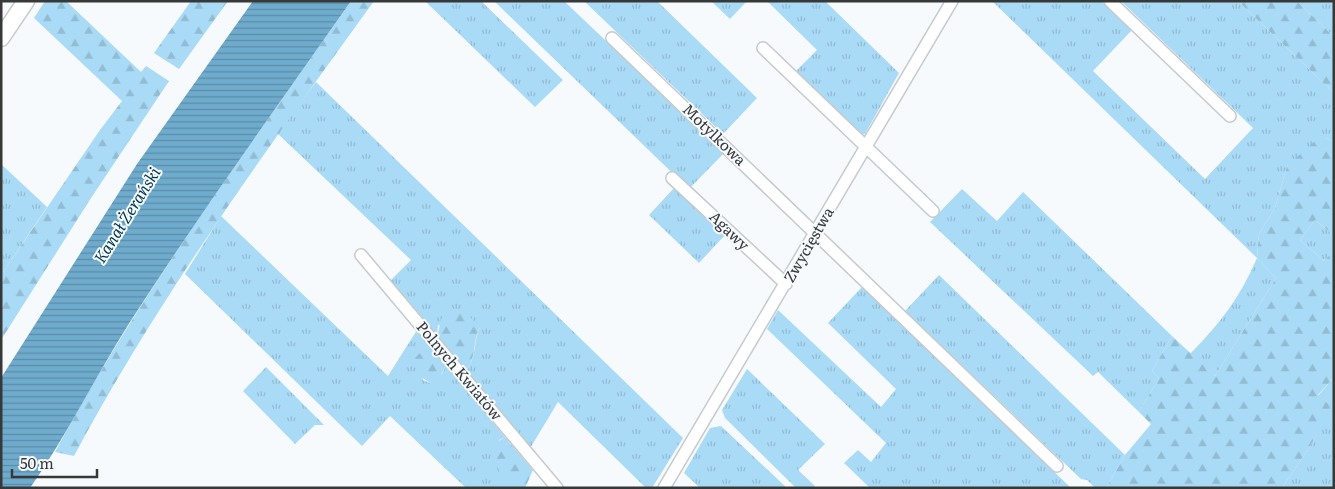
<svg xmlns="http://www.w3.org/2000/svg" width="1335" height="489" font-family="Literata,serif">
  <defs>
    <pattern id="grass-tufts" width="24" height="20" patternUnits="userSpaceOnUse" patternTransform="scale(1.25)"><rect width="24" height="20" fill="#a9daf6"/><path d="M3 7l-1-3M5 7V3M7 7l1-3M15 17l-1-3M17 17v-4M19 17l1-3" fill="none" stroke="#92bcd4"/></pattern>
    <pattern id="forest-firs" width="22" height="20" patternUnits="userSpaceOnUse" patternTransform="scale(1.25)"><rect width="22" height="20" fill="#a9daf6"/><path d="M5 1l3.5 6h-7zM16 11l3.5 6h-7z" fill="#92bcd4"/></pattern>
    <pattern id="water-rules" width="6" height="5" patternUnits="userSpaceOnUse" patternTransform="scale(1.25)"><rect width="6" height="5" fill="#6fabcd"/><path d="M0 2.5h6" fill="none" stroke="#5c8ca7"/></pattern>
  </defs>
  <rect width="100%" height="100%" fill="#f6fafc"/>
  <!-- grass -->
  <path fill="url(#grass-tufts)" d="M425,1H481L563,80L535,107Z
    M494,1H564L724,153L689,189Z
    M584,1H657L757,98L723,134Z
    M711,1H747L730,19Z
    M767,1H825L899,73L865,134L859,135L795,72L817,50Z
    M992,1H1101L1132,30L1093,71L1205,179L1253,128L1121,1H1243L1241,4L1334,93V142L1326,138L1287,166L1275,208L1259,234L1257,258L1276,278L1215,376L1190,354C1219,325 1241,296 1257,258Z
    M1297,1H1334V37Z
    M316,82L683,438L652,488H646L558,402L529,450L465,372C477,359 473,342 480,327L438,325L437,338L390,281L411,260L277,133Z
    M1,164L47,207L1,275Z
    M675,187L725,235L699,263L649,215Z
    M962,189L997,221L1023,192L1172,336L1152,371L1159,378L1139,412L1098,372L1093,376L930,222Z
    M221,216L388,376L417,330L435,352H421L423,380L430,383L442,374L446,365L505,437L499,440L511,482L522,488H466L390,416L362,446L185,274Z
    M1315,220L1334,235V250L1324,261L1300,240Z
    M939,275L1125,455L1106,488H1095L1087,480L1081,479L905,311Z
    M862,287L1071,488H870L844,463L858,450L871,462L886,443L767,329L778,310L881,407L896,389L828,323Z
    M266,367L324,425H315L295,444L243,391Z
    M747,369L825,444L798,470L815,486L812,488H796L725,418L722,410Z
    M1334,377V488H1282L1311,445L1330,406L1318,396Z
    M721,426L787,488H700L684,473L710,428Z"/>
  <!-- forest -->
  <path fill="url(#forest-firs)" d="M45,1H66L141,72L146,66L169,81L91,198L1,340V275L100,130L122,101L34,18Z
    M191,1H228L179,69L154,53Z
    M351,1H374C268,148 160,295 74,456L55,452C140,293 248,148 351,1Z
    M1243,1H1297L1334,37V93L1241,4Z
    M1326,138L1334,142V235L1315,220L1300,240L1324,261L1334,250V377L1318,395L1331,406L1311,445L1282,488H1106L1125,455L1151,424L1139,412L1159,378L1152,371L1172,336L1215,376L1276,278L1257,258L1259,234L1275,208L1287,166L1315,141Z
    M463,310L480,327C472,342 477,359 465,372L437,338C443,315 436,316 463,310Z
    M421,352H435L446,365L440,377L430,383L418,375L413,360Z
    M505,437L533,470L525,488C508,488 487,461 494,444Z"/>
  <!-- water -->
  <path fill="url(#water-rules)" d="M253,1H351C276,108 200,213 130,322C95,377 67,435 30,488H1V378L137,164Z"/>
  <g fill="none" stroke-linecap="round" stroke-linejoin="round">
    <!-- street casing -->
    <g stroke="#c6cacc" stroke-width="14">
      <path id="street" d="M1110,1L1230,116
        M612,38L1057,466
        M763,48L933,211
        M672,178L786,284
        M361,255L557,488
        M664,488L952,1"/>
    </g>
    <!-- secondary casing -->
    <g stroke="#c6cacc" stroke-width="19">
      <path id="secondary" d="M1,38L26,1"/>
    </g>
    <!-- street -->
    <use href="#street" stroke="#fff" stroke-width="11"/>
    <!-- secondary -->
    <use href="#secondary" stroke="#fff" stroke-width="16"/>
  </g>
  <g text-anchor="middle" stroke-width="4" stroke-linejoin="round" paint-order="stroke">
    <!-- street labels -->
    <g font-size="15" fill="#373939" stroke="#f6fafc">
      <text transform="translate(714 135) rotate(44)" y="5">Motylkowa</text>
      <text transform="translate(729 231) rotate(44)" y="5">Agawy</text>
      <text transform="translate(809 245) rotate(-60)" y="5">Zwycięstwa</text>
      <text transform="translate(459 371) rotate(50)" y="5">Polnych Kwiatów</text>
    </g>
    <!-- water labels -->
    <g font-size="16" font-style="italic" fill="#00364d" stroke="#f6fafc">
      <text transform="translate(127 215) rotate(-58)" y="6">Kanał Żerański</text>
    </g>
  </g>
  <!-- border -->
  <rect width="1335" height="489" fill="none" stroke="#373939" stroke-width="5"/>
  <!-- scale -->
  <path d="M12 469v8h85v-8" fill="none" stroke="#373939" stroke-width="2.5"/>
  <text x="20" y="469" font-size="15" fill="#373939" stroke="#f6fafc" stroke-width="4" paint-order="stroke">50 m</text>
</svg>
